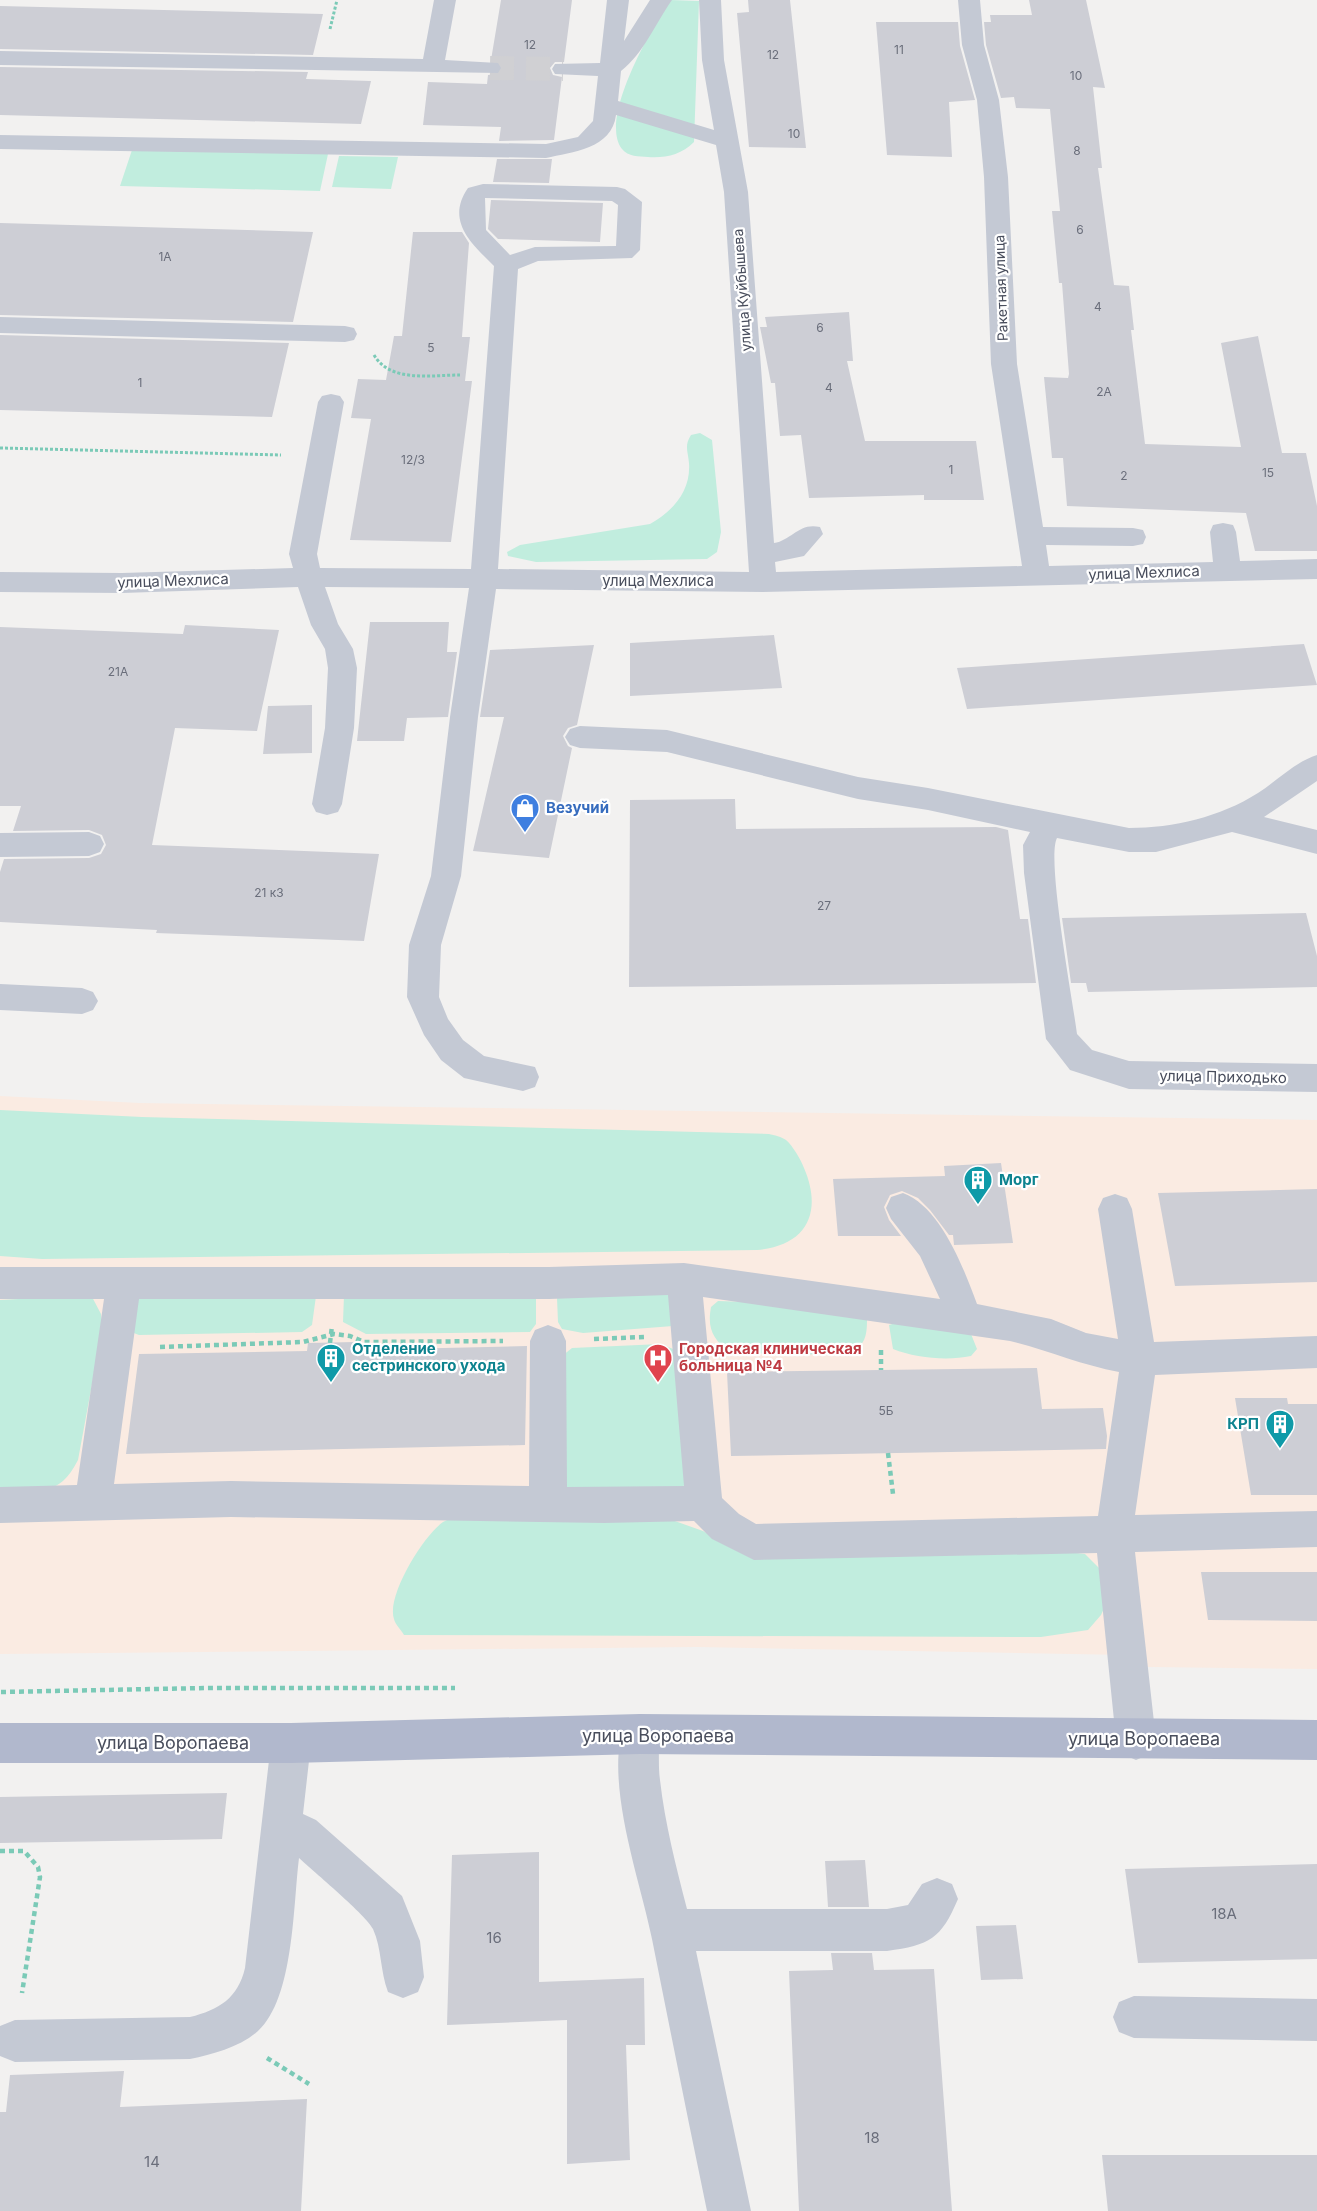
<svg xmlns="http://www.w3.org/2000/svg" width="1317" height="2211" font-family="Inter,sans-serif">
  <rect width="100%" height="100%" fill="#f2f1f0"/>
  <!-- medical -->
  <path fill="#faebe2" d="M0,1096L140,1103L1317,1120V1669L1147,1667L1127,1655L696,1647L0,1654Z"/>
  <!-- green -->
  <path fill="#c1edde" d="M670,0L699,1L694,142C681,155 666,158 648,157C639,156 628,157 622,149C598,119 653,26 670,0Z
    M132,150L328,154L320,191L120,186Z
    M339,156L398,157L391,189L332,187Z
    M700,433L712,440L721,532L717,552L707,559L536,562L508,556L507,552L520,545L650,524C673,511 691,491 689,463C688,451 684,446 691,435Z
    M0,1110L142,1117L769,1134C774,1135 782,1137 786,1140C793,1146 801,1160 804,1168C823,1212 807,1246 757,1250L42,1259L0,1256Z
    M673,1292V1326L583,1333L562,1329L558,1322L557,1298Z
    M91,1295L101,1314L102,1330L78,1460C59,1498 37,1491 0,1493V1300Z
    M135,1295L316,1296L312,1325L302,1332L139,1335L131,1332Z
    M344,1295H536V1324L530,1332L366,1334L343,1322Z
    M718,1301L748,1302L867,1319C867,1337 865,1344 850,1355L730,1353C713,1339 707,1329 711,1307Z
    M902,1321L969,1329L977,1349L971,1356C947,1361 916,1358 893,1349L889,1325Z
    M661,1344L673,1349L687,1480L683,1487L585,1494L565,1487L562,1356L572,1348Z
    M461,1516L672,1520L703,1531L730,1546L1042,1549L1085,1554L1101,1570L1107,1602L1101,1615L1088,1630L1041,1637L404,1635C401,1630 395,1624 394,1619C386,1596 424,1535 443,1522C448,1519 455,1518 461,1516Z"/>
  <!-- building -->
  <path fill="#cdced5" d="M501,0H572L564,62H555L550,68L553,75L562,77L554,140L499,141L501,127L423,125L428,82L487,84L488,75L500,74L503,69L500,62L491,60Z
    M748,0H790L806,148L749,147L737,13L749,12Z
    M1029,0H1086L1105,88L1093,87L1102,168H1098L1114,285L1129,286L1134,330H1131L1145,444L1241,447L1221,343L1258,336L1282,453H1306L1317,506V551H1255L1246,513L1067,506L1063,458H1052L1044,377L1068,378L1069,374L1062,283H1059L1052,211H1060L1050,109L1016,108L1014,97L1001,98L986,45L984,22H991L990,15H1032Z
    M0,6L323,14L313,55L0,49Z
    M876,22H958L960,46L975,100L949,102L952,157L887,155Z
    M0,67L308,72L306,79L371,81L361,124L0,115Z
    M497,159H552L549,183L493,182Z
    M491,200L603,203L600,242L498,239L488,229Z
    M0,223L313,232L293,322L0,315Z
    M413,232H462L469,243L462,337H470L465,381H472L451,542L350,540L371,419L351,418L358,379L386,380L394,336H402Z
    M849,312L853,361H847L865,441H976L984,500H924V495L809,498L801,435L780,436L775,383H771L760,327H767L765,317Z
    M0,335L289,343L272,417L0,410Z
    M370,622H449L447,652H457L448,717L407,718L404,741H357Z
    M185,625L279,630L257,731L175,728L152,845L379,854L364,941L156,933L157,930L0,922V872L4,859L89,858L101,854L106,845L102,835L89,830L13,831L21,806H0V627L183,634Z
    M774,635L782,688L630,696V643Z
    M1304,644L1317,685L967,709L957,668Z
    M594,645L577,725L568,728L563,736L568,746L572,748L549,858L473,851L504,717H480L490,650Z
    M312,705V753L263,754L268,706Z
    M735,799L736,829L996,827L1008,830L1020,919H1028L1036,983L629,987L630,800Z
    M1306,913L1317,956V987L1088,992L1086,983H1071L1062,918Z
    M1001,1163L1013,1243L954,1245L953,1235H949L930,1210L918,1198L902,1191L890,1195L884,1207L889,1220L901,1236H838L833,1179L945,1176L944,1166Z
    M1317,1189V1282L1175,1286L1158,1193Z
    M355,1342L354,1350L527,1346L525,1445L126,1454L139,1354L307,1351L308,1343Z
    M1037,1368L1042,1409L1103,1408L1107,1436L1106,1449L731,1456L727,1372Z
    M1235,1398H1287L1288,1404H1317V1495H1251Z
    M1201,1572H1317V1621L1208,1620Z
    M227,1793L222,1839L0,1843V1797Z
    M539,1852V1982L644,1978L645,2045H626L630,2160L567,2164V2020L447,2025L452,1855Z
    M865,1860L869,1907H828L825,1861Z
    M1317,1864V1959L1138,1963L1125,1869Z
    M1016,1925L1023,1979L981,1980L976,1926Z
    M831,1953H872L874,1970L934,1969L952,2211H799L789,1971L833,1970Z
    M124,2071L120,2107L307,2099L301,2211H0V2112H6L10,2075Z
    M1102,2155H1317V2211H1108Z"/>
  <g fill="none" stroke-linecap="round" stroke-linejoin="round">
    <!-- minor-tunnel -->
    <path stroke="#d0d0d3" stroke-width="24" stroke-dasharray="24 12" stroke-linecap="butt" d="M490,68L563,69"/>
    <!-- path-far1 -->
    <path stroke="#7bcab7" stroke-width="3" stroke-dasharray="3 2" stroke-linecap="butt" d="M330,29L337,0
      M374,355C390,383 432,375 460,375
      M0,448L281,455"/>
    <!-- path -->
    <path stroke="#7bcab7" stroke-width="4.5" stroke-dasharray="5 4" stroke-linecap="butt" d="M594,1339L644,1337
      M330,1343L332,1326
      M160,1347L303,1342L334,1334L350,1336L364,1342L503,1341
      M881,1350V1370
      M888,1453L893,1494
      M1,1692L206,1688H455
      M0,1851H24L38,1867L40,1877L22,1993
      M267,2058L309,2084"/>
    <!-- minor -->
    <path fill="#c4c9d4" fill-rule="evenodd" d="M434,0H456L445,60L498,63L501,68L498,73L0,65V51L423,59Z
      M607,0H629L624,41L650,0H672C655,24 644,53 621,71L618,101L714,130L702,60L699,0H721L724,60L748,192L774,543C792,540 799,522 820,527L823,534L804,556L775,562L776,572L1022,566L991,364L984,177L977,100L962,45L958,0H980L984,45L999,100L1008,177L1017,364L1043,527L1133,528L1143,530L1146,537L1143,544L1133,546L1046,545L1049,566L1213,562L1210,532L1213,525L1223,523L1233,525L1236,532L1240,561L1317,559V579L763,592L496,589L478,717L461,876L441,945L439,997L448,1019L463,1040L484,1056L535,1067L539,1077L535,1087L523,1091L464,1078L441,1060L424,1035L407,997L409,945L431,876L450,717L469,588L325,587L338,624L353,649L357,668L354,728L342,804L338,812L327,815L316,812L312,804L325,728L328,668L325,649L311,625L298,587L122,593L0,592V572L122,573L293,568L289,554L318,402L322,396L331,394L340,396L344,402L317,554L320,568L471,569L494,266C472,244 445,221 468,188L483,184L617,187L625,189L642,202L640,250L632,258L538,261L518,269L498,569L749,572L724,192L716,145L616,115C612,149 572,152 546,158L0,149V135L546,144L578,137L593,121L598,76L555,74L552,69L555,64L600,63ZM485,198L612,201L618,205L616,246L535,247L510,255L486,230Z
      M0,317L345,326L354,328L357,334L354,340L345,342L0,333Z
      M580,726L667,730L858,777L928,788L1129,828C1174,828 1220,817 1258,793C1278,780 1295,762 1317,755V781L1264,817L1317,830V854L1232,832L1156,852H1129L1057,838C1046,858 1073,1002 1077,1034L1092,1050L1129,1061L1317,1064V1092L1129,1089L1070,1070L1046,1039L1024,873L1023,845L1030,832L928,810L858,799L667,752L580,748L570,745L565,737L570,729Z
      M89,832L100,836L104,844L100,852L89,856L0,857V833Z
      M0,984L82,988L93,992L98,1001L93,1010L82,1014L0,1010Z
      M903,1193C941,1207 964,1269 977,1304L1051,1319L1086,1333L1118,1339L1098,1209L1103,1198L1115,1194L1127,1198L1132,1209L1154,1342L1317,1336V1368L1155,1375L1135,1515L1317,1511V1547L1135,1552L1156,1740L1150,1754L1136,1760L1122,1754L1116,1740L1097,1553L754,1560L712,1539L694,1521L604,1523L231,1517L0,1523V1487L77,1485L104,1299H0V1267H549L684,1263L940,1299L920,1256L891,1219L886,1208L891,1197ZM668,1295L684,1486L567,1487L566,1341L561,1330L548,1325L535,1330L530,1341L529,1486L231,1481L114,1484L139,1299H549ZM703,1297L1010,1341C1047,1350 1081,1365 1119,1372L1098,1516L756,1524L739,1514L722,1498Z
      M640,1714L654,1720C662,1740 657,1759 660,1780C665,1824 676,1866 687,1909H887L908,1905L922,1884L937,1878L952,1884L958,1899C941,1939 930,1945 887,1951H696L751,2211H707C688,2120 670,2029 652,1939C640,1879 602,1777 626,1720Z
      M291,1723L305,1729L311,1743L303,1814L316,1820L402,1896L420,1941L424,1977L418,1992L403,1998L388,1992C380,1971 382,1949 373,1929C367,1916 313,1871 299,1858C293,1906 294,1998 258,2031C240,2047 213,2054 190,2059L15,2062L0,2056V2026L15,2020L190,2017C219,2010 238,1998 245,1968L271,1743L277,1729Z
      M1134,1996L1317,1999V2041L1134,2038L1119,2032L1113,2017L1119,2002Z"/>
    <!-- major -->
    <path fill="#b1b8cd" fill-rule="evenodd" d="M640,1714L1317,1720V1760L640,1754L291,1763H0V1723H291Z"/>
  </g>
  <!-- icons -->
  <defs>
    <g id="shop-pin" transform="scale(1.5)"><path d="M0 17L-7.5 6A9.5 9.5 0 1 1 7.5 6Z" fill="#3f7fe0" stroke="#fff"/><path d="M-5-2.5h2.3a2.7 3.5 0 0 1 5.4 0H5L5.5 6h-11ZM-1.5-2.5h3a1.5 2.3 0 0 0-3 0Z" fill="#fff"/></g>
    <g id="building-pin" transform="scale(1.5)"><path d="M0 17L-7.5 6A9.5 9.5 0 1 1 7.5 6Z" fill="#0f9aa8" stroke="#fff"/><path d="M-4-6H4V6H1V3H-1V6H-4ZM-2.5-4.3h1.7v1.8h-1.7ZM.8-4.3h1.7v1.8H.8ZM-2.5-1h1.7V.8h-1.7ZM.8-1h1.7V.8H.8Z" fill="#fff"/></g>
    <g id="hospital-pin" transform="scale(1.5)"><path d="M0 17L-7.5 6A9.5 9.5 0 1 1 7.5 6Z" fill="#e0444e" stroke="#fff"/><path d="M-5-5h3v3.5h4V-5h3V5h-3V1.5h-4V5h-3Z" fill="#fff"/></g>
  </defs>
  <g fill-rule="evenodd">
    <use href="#shop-pin" x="525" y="808"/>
    <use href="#building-pin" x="978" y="1180"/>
    <use href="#building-pin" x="331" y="1358"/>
    <use href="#hospital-pin" x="658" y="1358"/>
    <use href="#building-pin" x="1280" y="1424"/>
  </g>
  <g text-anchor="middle" stroke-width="4.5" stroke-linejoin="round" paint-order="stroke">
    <!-- number labels -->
    <g font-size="12" fill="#6a6e7b">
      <text x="530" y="49">12</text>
      <text x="899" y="54">11</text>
      <text x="773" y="59">12</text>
      <text x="1076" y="80">10</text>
      <text x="794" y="138">10</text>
      <text x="1077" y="155">8</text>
      <text x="1080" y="234">6</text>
      <text x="165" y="261">1А</text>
      <text x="1098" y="311">4</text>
      <text x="820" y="332">6</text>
      <text x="431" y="352">5</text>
      <text x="140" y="387">1</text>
      <text x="829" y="392">4</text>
      <text x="1104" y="396">2А</text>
      <text x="413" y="464">12/3</text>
      <text x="951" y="474">1</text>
      <text x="1268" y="477">15</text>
      <text x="1124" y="480">2</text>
      <text x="118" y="676">21А</text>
      <text x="269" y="897">21 к3</text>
      <text x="824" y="910">27</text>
      <text x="886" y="1415">5Б</text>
    </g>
    <!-- far-street labels -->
    <g font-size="14" fill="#494e5d" stroke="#fff">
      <text transform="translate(1001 288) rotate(-92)" y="5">Ракетная улица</text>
      <text transform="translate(742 290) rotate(-94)" y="5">улица Куйбышева</text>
    </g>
    <!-- street labels -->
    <g font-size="15" fill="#494e5d" stroke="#fff">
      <text transform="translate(1144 573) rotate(-2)" y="5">улица Мехлиса</text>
      <text transform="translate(173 581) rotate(-2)" y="5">улица Мехлиса</text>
      <text x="658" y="586">улица Мехлиса</text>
      <text transform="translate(1223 1077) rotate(1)" y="5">улица Приходько</text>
    </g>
    <!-- shop labels -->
    <g font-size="15" font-weight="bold" fill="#366cbe" stroke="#fff" text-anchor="start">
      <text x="546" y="813">Везучий</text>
    </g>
    <!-- culture labels -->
    <g font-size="15" font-weight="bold" fill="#0d838f" stroke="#fff" text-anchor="start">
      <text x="999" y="1185">Морг</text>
      <text x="352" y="1354">Отделение<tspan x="352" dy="17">сестринского ухода</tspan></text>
      <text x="1259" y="1429" text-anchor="end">КРП</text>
    </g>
    <!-- health labels -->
    <g font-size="15" font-weight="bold" fill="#be3a42" stroke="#fff" text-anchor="start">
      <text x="679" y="1354">Городская клиническая<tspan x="679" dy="17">больница №4</tspan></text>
    </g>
    <!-- near-number labels -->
    <g font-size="15" fill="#6a6e7b">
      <text x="1224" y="1919">18А</text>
      <text x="494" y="1943">16</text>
      <text x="872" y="2143">18</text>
      <text x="152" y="2167">14</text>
    </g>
    <!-- near-street labels -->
    <g font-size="18" fill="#494e5d" stroke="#fff">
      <text x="658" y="1742">улица Воропаева</text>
      <text x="1144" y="1745">улица Воропаева</text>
      <text x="173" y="1749">улица Воропаева</text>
    </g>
  </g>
</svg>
